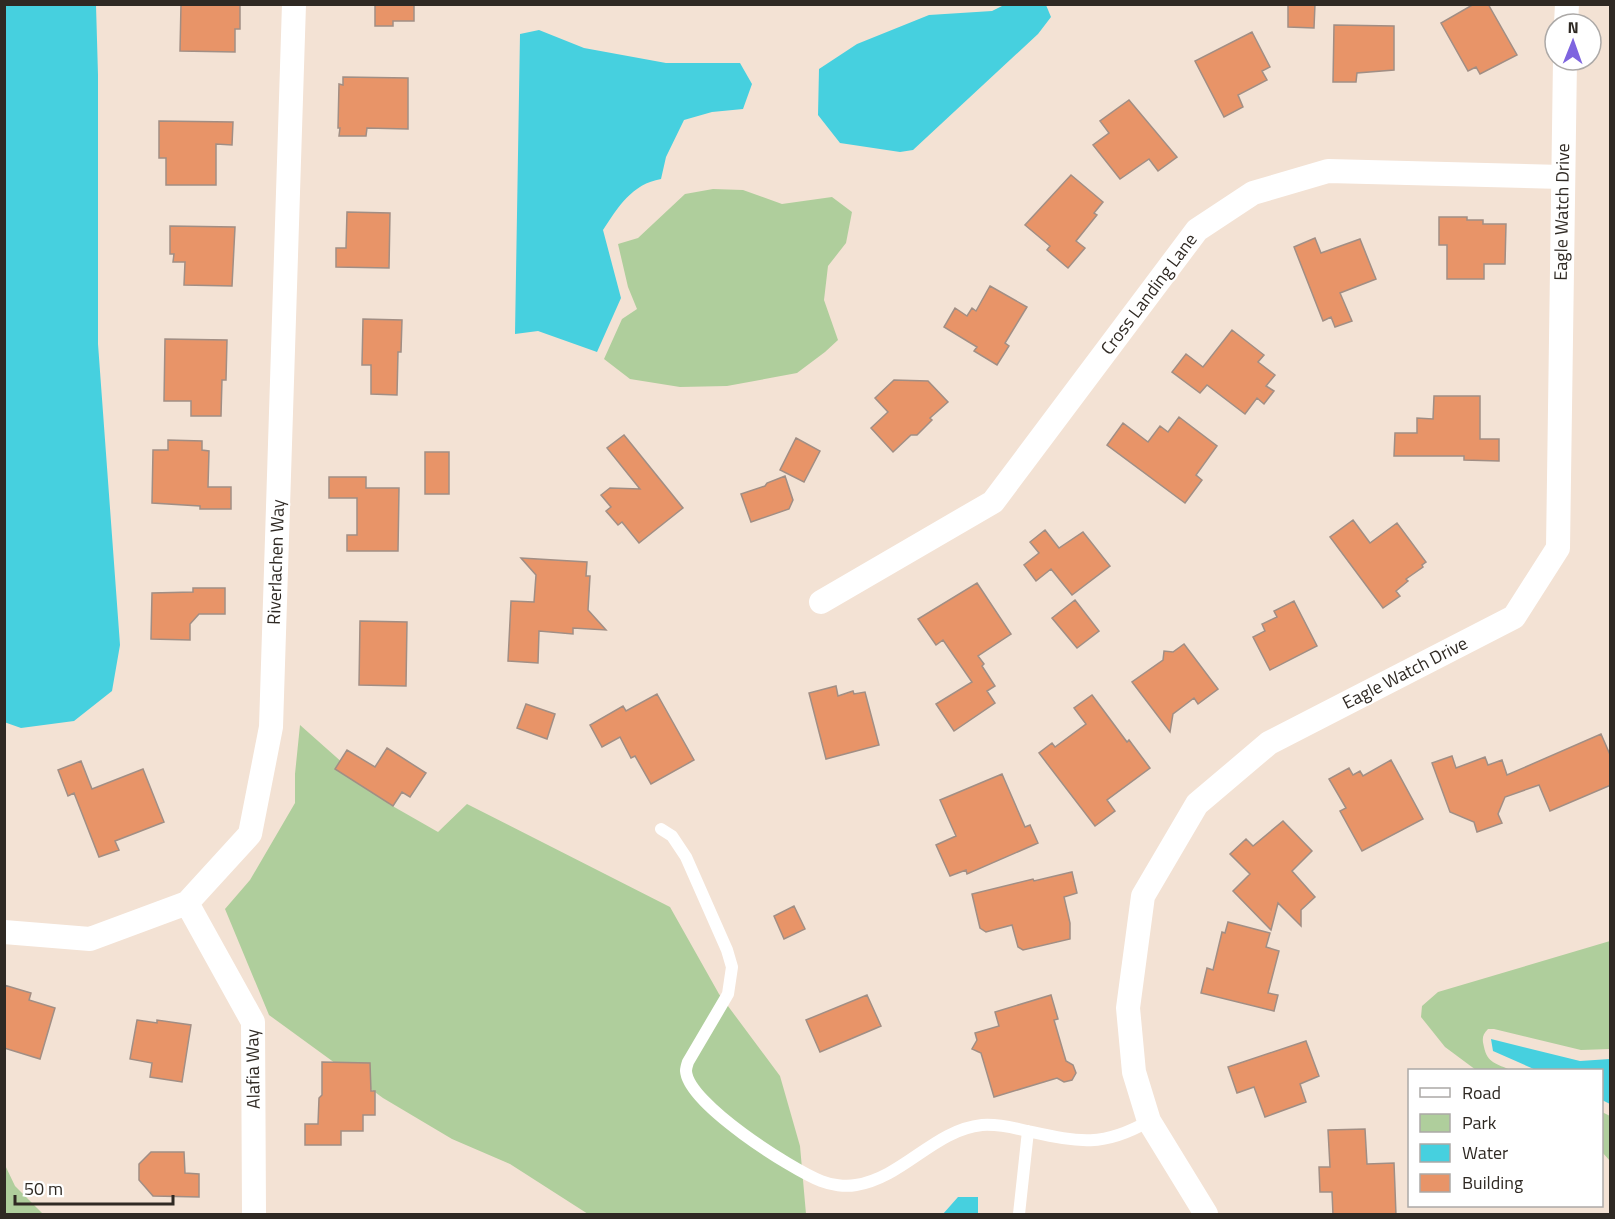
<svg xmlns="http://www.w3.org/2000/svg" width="1615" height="1219" font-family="'Titillium Web',sans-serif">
  <rect width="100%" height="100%" fill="#f3e2d4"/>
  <!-- green -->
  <path fill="#afce9c" d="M713,189L743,190L782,204L832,197L852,212L846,243L828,266L824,300L838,340L825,352L797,373L727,386L680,387L630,379L604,359L622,319L637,309L628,287L618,244L638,238L685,194Z
    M300,725L389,804L438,832L467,804L670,907L719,994L780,1076L800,1146L806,1214H588L510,1164L452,1139L383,1098L269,1015L225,909L250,880L295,803V774Z
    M1610,941V1049L1581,1050L1494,1029H1488C1482,1035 1482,1039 1484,1047C1487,1063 1497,1064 1511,1070H1476L1445,1047L1421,1017L1422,1006L1438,992Z
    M1602,1112L1610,1116V1161L1602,1152Z
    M4,1163L15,1186L43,1214H5Z"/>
  <!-- water -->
  <path fill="#46d0df" d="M4,5H96L98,75V344L120,645L112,691L74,721L21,728L4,722Z
    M1004,5H1046L1051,17L1038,34L913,150L900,152L840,143L818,115L819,69L857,44L929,15L992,11Z
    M539,30L584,48L666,63H740L752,84L743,109L712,112L684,120L666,157L661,179C632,184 618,207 603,230L621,298L597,352L538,331L515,334L520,34Z
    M1491,1039L1580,1061L1610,1059V1104L1602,1100V1070H1536L1493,1051Z
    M958,1197H978V1214H943Z"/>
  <!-- building -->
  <path fill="#e89468" stroke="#a18e84" stroke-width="1.5" d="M181,4H240V29H235V52L180,51Z
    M375,4H414V21H393V26H375Z
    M1288,4H1315L1314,28L1288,27Z
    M1474,4H1488L1517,55L1480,74L1476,67L1468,71L1441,23Z
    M1334,25L1394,26V70L1357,73L1356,82H1333Z
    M1252,32L1270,67L1262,71L1267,80L1238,95L1243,107L1224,117L1195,61Z
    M343,77L408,78V129L367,128L366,136H339L340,128H338L339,84L343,85Z
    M1129,100L1177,157L1158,171L1149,159L1120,179L1093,145L1109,133L1100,121Z
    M159,121L233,122L232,145L216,144V185H166V158H159Z
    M1071,175L1103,202L1094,213L1097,215L1076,241L1085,248L1068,268L1047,250L1050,246L1025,225Z
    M347,212L390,213L389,268L336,267V248H346Z
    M1439,217H1467V220H1483V224H1506L1505,264H1484V279H1447V245H1439Z
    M170,226L235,227L232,286L184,285L185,262H173L174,254H170Z
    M1315,238L1321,253L1360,239L1376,279L1340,293L1352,321L1335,327L1331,317L1323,321L1294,247Z
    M990,286L1027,307L1005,343L1009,346L997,365L974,351L977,347L944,327L955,308L967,316L972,308L976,311Z
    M363,319L402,320L401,352H398L397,395L371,394V365H362Z
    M1232,330L1264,355L1258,362L1275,375L1266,386L1274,391L1264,404L1257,398L1245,414L1207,385L1200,393L1172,372L1186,354L1203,367Z
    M165,339L227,340L226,380H222L221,416H191V401H164Z
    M894,380L928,381L948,402L930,418L932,420L917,435H911L893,452L871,428L888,412L875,398Z
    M1434,396H1480V439H1499V461L1464,460V456H1394L1395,433H1417V418L1433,419Z
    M1179,417L1217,446L1196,475L1202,480L1185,503L1107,445L1123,423L1148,442L1160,426L1168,432Z
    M624,435L683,508L639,543L622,522L618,525L606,511L611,507L601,495L610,488L640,489L607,448Z
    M796,438L820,451L804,482L780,470Z
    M168,440L202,441V450L209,451L208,487H231V509H200V506L152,503L153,450H168Z
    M425,452H449V494H425Z
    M785,476L793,500L789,509L751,522L741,494L765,486L767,483Z
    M329,477H366V488H399L398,551H347V535H357V498H329Z
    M1353,520L1370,543L1397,523L1426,562L1422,565L1423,567L1406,579L1408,581L1396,591L1400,596L1383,608L1330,537Z
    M1045,530L1059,548L1083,532L1110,566L1072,595L1051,569L1036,581L1024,565L1039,553L1030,542Z
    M521,558L587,562L586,576H590L588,610L606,630L573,628V634L539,631L538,663L508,661L511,601L534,602L536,575Z
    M977,583L1011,634L978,656L984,664L982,666L995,686L987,691L995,703L954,731L936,704L972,682L943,640L936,645L918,619Z
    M193,588H225V614H199L190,624V640L151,639L152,593L193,592Z
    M1075,600L1099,631L1077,648L1052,618Z
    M1294,601L1317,646L1270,670L1253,637L1265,631L1262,624L1277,617L1274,611Z
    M360,621L407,622L406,686L359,685Z
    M1184,644L1218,689L1198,704L1194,698L1173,714L1170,732L1132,682L1163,660L1164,651L1173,652Z
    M836,686L838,696L853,691L854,694L865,692L879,745L826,759L809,693Z
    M657,694L694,760L651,784L635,756L631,758L620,737L602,747L590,725L623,706L626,711Z
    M1092,695L1127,742L1129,740L1150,768L1107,800L1115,811L1095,826L1039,753L1052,743L1055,747L1086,724L1074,708Z
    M526,704L555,714L547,739L517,728Z
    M1601,734L1611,757V785L1550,811L1539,785L1505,797L1498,814L1502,823L1477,832L1474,822L1450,812L1432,763L1452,756L1456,768L1485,757L1488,765L1502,760L1507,775Z
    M387,748L426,773L410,797L402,792L393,806L335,769L347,750L375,767Z
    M1391,760L1423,819L1362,851L1340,811L1346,808L1329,779L1349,768L1353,775L1360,771L1363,776Z
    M81,761L92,789L143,769L164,822L115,841L119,850L99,857L74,793L68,796L58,770Z
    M1002,774L1025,827L1030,825L1038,843L967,874L966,870L950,876L936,845L956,836L940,800Z
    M1283,821L1312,851L1292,871L1315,897L1301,910V926L1278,903L1271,930L1233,891L1250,874L1230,854L1246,839L1253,846Z
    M1072,872L1077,893L1064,897L1070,923V939L1023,950L1018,947L1012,925L986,932L980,928L972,894L1033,879L1034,881Z
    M794,906L805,929L784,939L774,916Z
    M1228,922L1270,933L1266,947L1279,951L1268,993L1278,995L1274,1011L1201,993L1207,968L1213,970L1222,932L1225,933Z
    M4,985L31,993L29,1000L55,1008L40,1059L4,1048Z
    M867,995L881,1026L820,1052L806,1020Z
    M1051,995L1058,1019L1054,1020L1066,1061L1073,1065L1076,1073L1072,1080L1064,1082L1057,1078L994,1097L981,1053L972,1049L977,1040L975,1033L999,1026L995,1012Z
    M137,1020L157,1023V1020L191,1025L182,1082L150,1077L152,1063L130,1059Z
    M1306,1041L1319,1076L1300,1084L1306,1102L1265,1117L1254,1087L1237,1093L1228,1067Z
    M322,1062L370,1063L371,1091H375V1115H363V1131H341V1145H305V1124H318L319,1098L322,1095Z
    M1365,1129L1367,1164L1394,1163L1396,1215H1333L1332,1192H1320L1319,1167H1330L1328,1130Z
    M151,1152H184L185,1173L199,1174V1197L153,1196L139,1180V1164Z"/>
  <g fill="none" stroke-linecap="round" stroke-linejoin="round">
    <!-- service -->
    <path stroke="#fff" stroke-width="12" d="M661,829L672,836L686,857L727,950L732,967L728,994L688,1062C687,1065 686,1068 686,1071C688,1104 791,1169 821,1181C831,1185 845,1187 856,1185C904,1177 934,1130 982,1125C998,1124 1012,1127 1027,1131C1078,1142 1102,1148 1149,1121
      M1019,1214L1028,1131"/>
    <!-- minor -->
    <path stroke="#fff" stroke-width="24" d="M1566,24L1567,4
      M821,602L993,502L1197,230L1253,193L1328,171L1562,177
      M187,903L253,1022L254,1214
      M4,932L90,939L187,903L250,834L271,727L294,4
      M1206,1214L1149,1121L1134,1072L1128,1008L1143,896L1197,804L1269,743L1514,617L1558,548L1565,60"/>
  </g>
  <g text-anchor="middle" stroke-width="4.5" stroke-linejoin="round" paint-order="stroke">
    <!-- street labels -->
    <g font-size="18" fill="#2f2923" stroke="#fff">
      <text transform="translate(1562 212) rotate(-89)" y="6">Eagle Watch Drive</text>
      <text transform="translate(1149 294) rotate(-53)" y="6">Cross Landing Lane</text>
      <text transform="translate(276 562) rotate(-88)" y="6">Riverlachen Way</text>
      <text transform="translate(1405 673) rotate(-27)" y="6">Eagle Watch Drive</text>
      <text transform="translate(253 1069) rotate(-91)" y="6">Alafia Way</text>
    </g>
  </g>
  <!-- border -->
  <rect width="1615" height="1219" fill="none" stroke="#2f2923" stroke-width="12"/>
  <!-- legend -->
  <rect x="1408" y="1069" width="195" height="138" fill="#ffffff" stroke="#aca9a7" stroke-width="1.5"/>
  <rect x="1420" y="1088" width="30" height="9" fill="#ffffff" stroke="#aca9a7" stroke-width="1.5"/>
  <text x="1462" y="1099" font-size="18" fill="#2f2923">Road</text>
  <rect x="1420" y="1114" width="30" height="18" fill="#afce9c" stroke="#aca9a7" stroke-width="1.5"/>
  <text x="1462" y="1129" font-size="18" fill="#2f2923">Park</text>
  <rect x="1420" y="1144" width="30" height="18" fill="#46d0df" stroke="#aca9a7" stroke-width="1.5"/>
  <text x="1462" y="1159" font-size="18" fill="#2f2923">Water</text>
  <rect x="1420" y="1174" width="30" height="18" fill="#e89468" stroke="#aca9a7" stroke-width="1.5"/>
  <text x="1462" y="1189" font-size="18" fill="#2f2923">Building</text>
  <!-- north arrow -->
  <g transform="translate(1573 42) rotate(1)"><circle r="28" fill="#ffffff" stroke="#aca9a7" stroke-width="1.5"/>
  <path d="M0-4.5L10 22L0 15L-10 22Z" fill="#7e64df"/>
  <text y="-9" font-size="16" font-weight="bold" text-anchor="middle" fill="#2f2923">N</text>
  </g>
  <!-- scale -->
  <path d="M15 1195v9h158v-9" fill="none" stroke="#2f2923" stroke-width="3"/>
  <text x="24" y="1195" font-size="18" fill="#2f2923" stroke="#ffffff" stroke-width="4.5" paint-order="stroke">50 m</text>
</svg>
